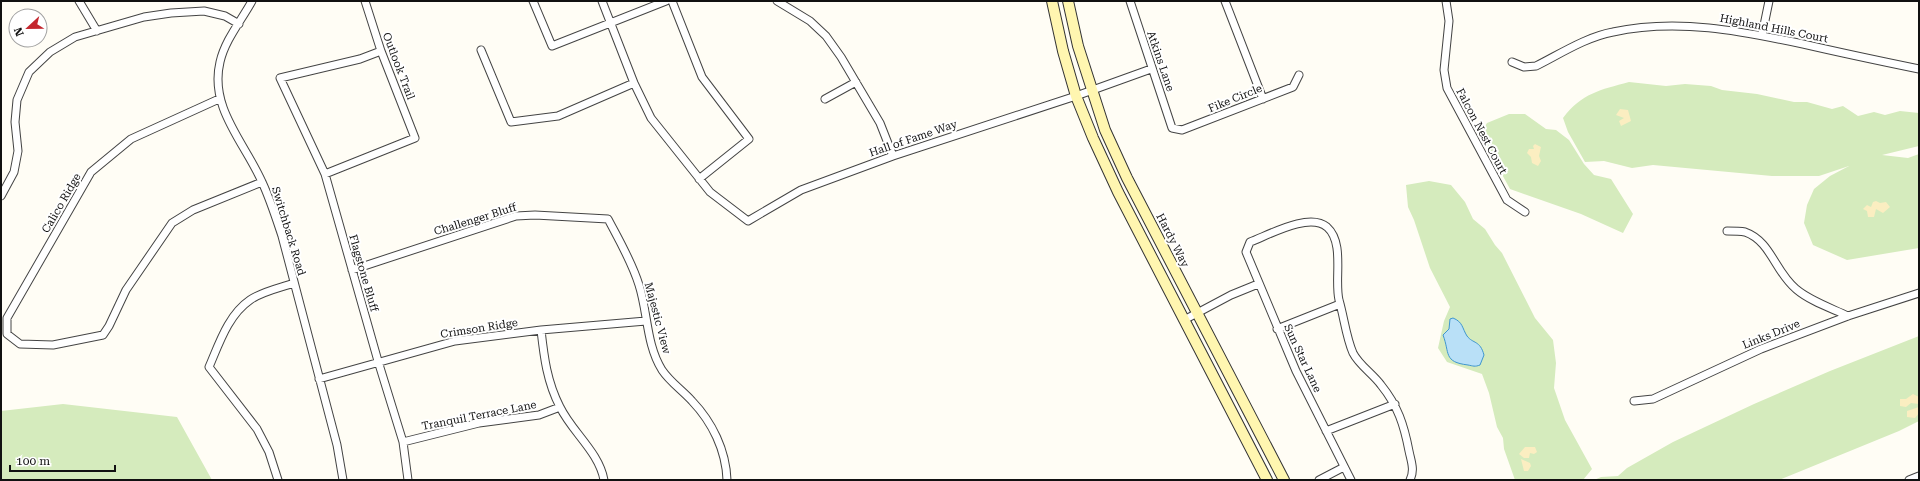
<svg xmlns="http://www.w3.org/2000/svg" width="1920" height="481" font-family="'Roboto Serif',serif">
  <rect width="100%" height="100%" fill="#fffdf5"/>
  <!-- green -->
  <path fill="#d5ebbd" d="M1629,82L1666,86L1685,84L1711,86L1722,90L1757,94L1794,102H1807L1832,109L1843,106L1858,116L1874,112L1885,115L1900,111L1919,113V146L1882,155L1908,158L1919,154V248L1847,260L1813,245L1804,223L1807,205L1814,189L1830,176L1849,166L1819,176H1772L1653,165L1632,168L1604,161L1585,162L1568,132L1563,118C1582,93 1600,90 1629,82Z
    M1509,114H1525L1546,129L1556,130L1569,140L1584,164L1594,175L1611,179L1633,214L1623,233L1581,214L1510,189L1487,147L1482,131L1487,123Z
    M1429,181L1451,185L1465,202L1473,219L1485,229L1495,245L1502,253L1535,318L1553,340L1556,363L1554,388L1565,420L1592,469L1583,480H1515L1504,449L1503,438L1497,427L1489,393L1482,374L1447,362L1438,348L1444,321L1450,307L1430,268L1414,220L1408,207L1406,185Z
    M1919,336V421L1899,431L1779,480H1594L1601,477L1618,476L1627,468L1673,442L1754,404L1830,371Z
    M63,404L177,417L212,480H1V411Z"/>
  <!-- sand -->
  <path fill="#fbeec1" d="M1620,109L1628,110L1631,121L1621,126L1619,121L1624,118L1616,115Z
    M1535,144L1541,147L1539,156L1541,161L1538,166L1532,163L1531,157L1527,153L1529,149H1534L1533,146Z
    M1876,201L1880,203L1886,202L1890,207L1883,213L1876,209L1874,217H1868L1867,211L1863,209L1867,205L1871,207L1873,202Z
    M1913,394L1919,397V404L1911,403L1906,407L1900,406V399H1906Z
    M1919,407V413L1915,418L1907,417V411Z
    M1525,447H1535L1537,452L1534,454L1530,453L1529,458H1524L1519,454Z
    M1521,459L1530,463L1531,466L1528,471H1524Z"/>
  <!-- water -->
  <path fill="#b9e0f7" stroke="#3f96cf" d="M1453,318C1463,322 1462,328 1467,336C1473,344 1480,340 1484,355L1480,365C1475,367 1473,366 1468,365C1443,362 1450,353 1443,335L1449,329L1450,319Z"/>
  <g fill="none" stroke-linecap="round" stroke-linejoin="round">
    <!-- street casing -->
    <g stroke="#444" stroke-width="9">
      <path id="street" d="M79,1L97,31
        M252,1C241,21 225,40 220,62C209,108 245,143 262,182C270,199 276,218 282,236L337,445L343,480
        M533,1L552,46L666,1
        M602,1L634,83L651,118L710,192L748,221L801,190L893,156L1076,96L1151,69
        M672,1L702,77L749,139L699,179
        M777,1L810,21L826,36L841,57L880,123L893,156
        M1130,1L1172,128L1182,130L1293,87L1299,75
        M1225,1L1263,99
        M1446,1L1449,21L1444,70L1447,88L1507,200L1525,212
        M1762,35L1769,1
        M481,50L511,122L558,116L634,83
        M381,51L360,59L280,78L325,174L378,361L403,442L408,480
        M1512,62L1524,67L1536,66C1560,54 1586,37 1613,32C1677,18 1741,31 1803,44C1842,53 1880,61 1919,69
        M219,99L131,139L91,172L7,318V334L20,344L53,345L103,335L109,326L126,290L172,223L193,210L262,182
        M825,99L856,82
        M325,174L415,138L381,51L365,1
        M1,196L14,172L18,151L15,122L17,100L29,72L50,52L75,37L144,17L171,13L204,11L225,16L239,24
        M1727,231C1733,231 1740,231 1745,232C1771,241 1775,272 1796,289C1810,301 1831,308 1848,316
        M352,270L516,216L535,215L608,219C619,240 632,262 639,285C648,313 646,344 662,370C670,382 682,390 692,401C712,422 726,450 727,480
        M1184,320L1231,295L1258,284
        M1277,329L1340,304
        M541,330C544,357 547,382 560,407C572,432 599,452 604,480
        M319,379L455,341L541,330L646,321
        M1634,401L1653,399L1761,349L1848,316L1919,293
        M1326,431L1395,404
        M403,442L479,423L539,415L560,407
        M278,480L269,452L257,429L209,367C219,344 228,315 250,300C263,291 280,288 294,283
        M1319,480L1344,467
        M1351,480L1296,371L1246,252L1250,242C1269,235 1309,212 1327,227C1345,243 1334,279 1339,300C1344,317 1346,337 1353,353C1359,365 1373,374 1381,385C1398,406 1404,425 1409,451C1411,461 1415,470 1410,480
        M1909,480L1919,476"/>
    </g>
    <!-- secondary casing -->
    <g stroke="#333" stroke-width="12">
      <path id="secondary" d="M1052,1L1063,51L1076,96L1093,138L1118,192L1267,480
        M1068,1L1078,46L1105,130L1127,178L1284,480"/>
    </g>
    <!-- street -->
    <use href="#street" stroke="#fff" stroke-width="7"/>
    <!-- secondary -->
    <use href="#secondary" stroke="#fff6b0" stroke-width="10"/>
  </g>
  <g text-anchor="middle" stroke-width="4" stroke-linejoin="round" paint-order="stroke">
    <!-- street labels -->
    <g font-size="11" fill="#111" stroke="#fff">
      <text transform="translate(1774 28) rotate(11)" y="4">Highland Hills Court</text>
      <text transform="translate(1161 61) rotate(71)" y="4">Atkins Lane</text>
      <text transform="translate(399 66) rotate(69)" y="4">Outlook Trail</text>
      <text transform="translate(1235 98) rotate(-22)" y="4">Fike Circle</text>
      <text transform="translate(1482 131) rotate(62)" y="4">Falcon Nest Court</text>
      <text transform="translate(913 138) rotate(-19)" y="4">Hall of Fame Way</text>
      <text transform="translate(61 203) rotate(-60)" y="4">Calico Ridge</text>
      <text transform="translate(475 219) rotate(-17)" y="4">Challenger Bluff</text>
      <text transform="translate(289 231) rotate(73)" y="4">Switchback Road</text>
      <text transform="translate(1173 240) rotate(63)" y="4">Hardy Way</text>
      <text transform="translate(364 273) rotate(74)" y="4">Flagstone Bluff</text>
      <text transform="translate(658 318) rotate(75)" y="4">Majestic View</text>
      <text transform="translate(479 328) rotate(-9)" y="4">Crimson Ridge</text>
      <text transform="translate(1771 334) rotate(-22)" y="4">Links Drive</text>
      <text transform="translate(1303 358) rotate(65)" y="4">Sun Star Lane</text>
      <text transform="translate(479 415) rotate(-11)" y="4">Tranquil Terrace Lane</text>
    </g>
  </g>
  <!-- border -->
  <rect width="1920" height="481" fill="none" stroke="#111111" stroke-width="4"/>
  <!-- north arrow -->
  <g transform="translate(28 28) rotate(248)"><circle r="19" fill="#ffffff" stroke="#a0a0a0"/>
  <path d="M0-3L7 15L0 10L-7 15Z" fill="#c4262e"/>
  <text y="-6" font-size="11" font-weight="bold" text-anchor="middle" fill="#111111">N</text>
  </g>
  <!-- scale -->
  <path d="M10 465v6h105v-6" fill="none" stroke="#111111" stroke-width="2"/>
  <text x="16" y="465" font-size="12" fill="#111111" stroke="#ffffff" stroke-width="3" paint-order="stroke">100 m</text>
</svg>
